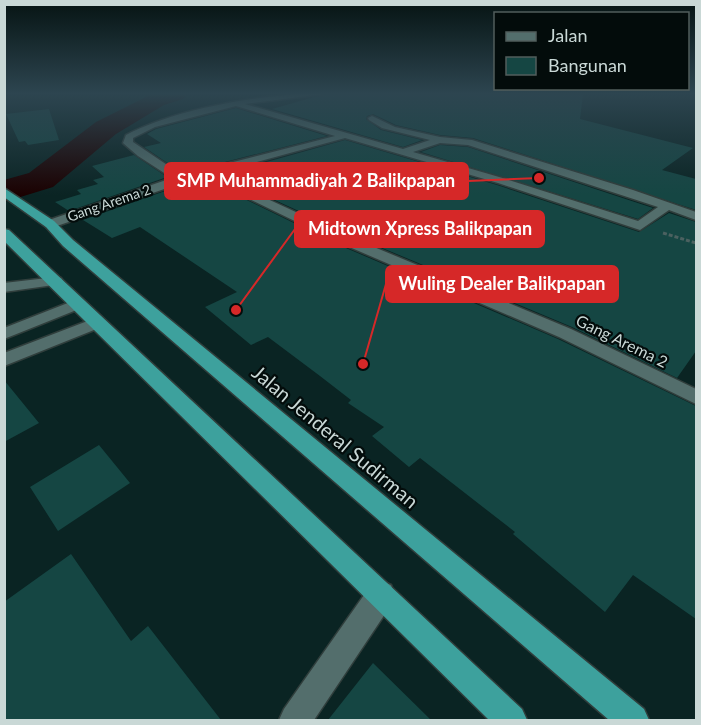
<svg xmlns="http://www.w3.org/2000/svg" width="701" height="725" font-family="Lato,sans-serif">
  <rect width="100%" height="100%" fill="#0a2423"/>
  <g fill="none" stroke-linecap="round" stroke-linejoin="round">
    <!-- river -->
    <path fill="#1b0101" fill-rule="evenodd" d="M152,94H187L183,99L164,105L116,134L53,187L4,202V180L29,173L96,122Z"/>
  </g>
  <!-- building -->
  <path fill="#154643" d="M325,94H583L580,119L693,148L662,170L696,179V210L473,138L440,135L396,125L373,114L367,116L366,119L381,130L422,140L403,147L272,109Z
    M236,108L327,136L182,173L144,147L161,143L147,134L156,129Z
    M49,109L59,140L28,145L25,141L19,142L6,114Z
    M345,140L497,185L639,232L669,213L696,222V351L677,378L572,327L351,235L220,175Z
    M440,145L468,147L653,208L638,219L421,152Z
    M134,155L167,177L69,211L55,202L81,194L77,190L98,184L93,180L104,177L92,166Z
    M202,178L339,245L558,339L696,406V619L633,575L605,612L513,534L515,532L420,458L409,467L372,436L384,427L348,403L351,400L320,376L268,337L251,345L205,307L237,292L140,227L112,238L83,220Z
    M4,380L39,423L4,442Z
    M99,445L130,483L58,531L30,487Z
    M71,554L131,641L148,626L221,720H4V602Z
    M373,663L431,720H328Z"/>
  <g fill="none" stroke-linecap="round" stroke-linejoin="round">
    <!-- minor casing -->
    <g stroke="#303e3c" stroke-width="3">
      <path id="minor" d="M298,94H323L245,104L403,149L430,140L382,128L369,120L368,118L372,116L395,127L440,137L472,140L633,190L696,212V220L669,210L640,230L498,183L345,138L213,174L350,237L571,329L696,389V404L559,337L340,243L202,176L54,227H46L44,224L46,221L172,178L138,156L123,143L126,135C174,110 244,98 298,94ZM236,106L335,136L182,175L133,142V138L155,127ZM440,143L468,145L658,207L638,221L506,179L413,152Z
        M56,277L61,278L63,281L61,284L4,292V283Z
        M78,299L86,304L84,307L4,339V328Z
        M98,317L106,322L104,326L4,366V353Z
        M381,581L391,585L395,595L391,605L314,720H279L284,709L371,585Z"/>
    </g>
    <!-- highway casing -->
    <g stroke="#303e3c" stroke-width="3">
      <path id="highway" d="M4,188L54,221L73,240L644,709L649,720H609L63,246L46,227L4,197Z
        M4,229L9,230L522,709L527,720H489L4,241Z"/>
    </g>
    <!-- path -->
    <path stroke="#4b6160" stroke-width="3" stroke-dasharray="4 2" stroke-linecap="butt" d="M663,233L696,243"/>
    <!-- minor -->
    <use href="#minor" fill="#536e6c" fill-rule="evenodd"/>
    <!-- highway -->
    <use href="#highway" fill="#3da19d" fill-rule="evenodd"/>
  </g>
  <!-- sky -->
  <linearGradient id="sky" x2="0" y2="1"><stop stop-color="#061413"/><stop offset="0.48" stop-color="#2d4550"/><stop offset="1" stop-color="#2d4550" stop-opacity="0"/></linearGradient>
  <rect width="701" height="195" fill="url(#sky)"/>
  <g text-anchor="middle" stroke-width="4.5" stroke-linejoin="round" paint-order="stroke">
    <!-- far-street labels -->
    <g font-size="14" fill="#c9d8d6" stroke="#030c0b">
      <text transform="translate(109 203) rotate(-19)" y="5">Gang Arema 2</text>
    </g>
    <!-- street labels -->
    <g font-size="16" fill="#c9d8d6" stroke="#030c0b">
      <text transform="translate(622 341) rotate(26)" y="6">Gang Arema 2</text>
    </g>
    <!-- near-street labels -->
    <g font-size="20" fill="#c9d8d6" stroke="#030c0b">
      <text transform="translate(335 437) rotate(40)" y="7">Jalan Jenderal Sudirman</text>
    </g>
  </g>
  <!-- callouts -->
  <path fill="none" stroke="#d62828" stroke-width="2" d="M539 178L468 181M236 310L295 229M363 364L386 284"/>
  <g fill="#d62828" stroke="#030c0b" stroke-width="2">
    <circle cx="539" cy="178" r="6"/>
    <circle cx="236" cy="310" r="6"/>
    <circle cx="363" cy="364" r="6"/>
  </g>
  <g fill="#d62828" stroke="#d62828" stroke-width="2">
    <rect x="165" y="163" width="303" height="36" rx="6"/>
    <rect x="295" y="211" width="249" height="36" rx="6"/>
    <rect x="386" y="266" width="232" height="36" rx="6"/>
  </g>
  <g font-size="18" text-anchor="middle" font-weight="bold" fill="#fff">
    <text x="316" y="187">SMP Muhammadiyah 2 Balikpapan</text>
    <text x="420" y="235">Midtown Xpress Balikpapan</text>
    <text x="502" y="290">Wuling Dealer Balikpapan</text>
  </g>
  <!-- border -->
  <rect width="701" height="725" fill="none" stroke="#c9d8d6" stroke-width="12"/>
  <!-- legend -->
  <rect x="494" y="12" width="195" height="78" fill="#030c0b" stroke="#525e5c" stroke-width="1.5"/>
  <rect x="506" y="32" width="30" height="9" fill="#536e6c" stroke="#525e5c" stroke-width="1.5"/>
  <text x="548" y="42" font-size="18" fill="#c9d8d6">Jalan</text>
  <rect x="506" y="57" width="30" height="18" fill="#154643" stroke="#525e5c" stroke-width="1.5"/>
  <text x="548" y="72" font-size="18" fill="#c9d8d6">Bangunan</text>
</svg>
